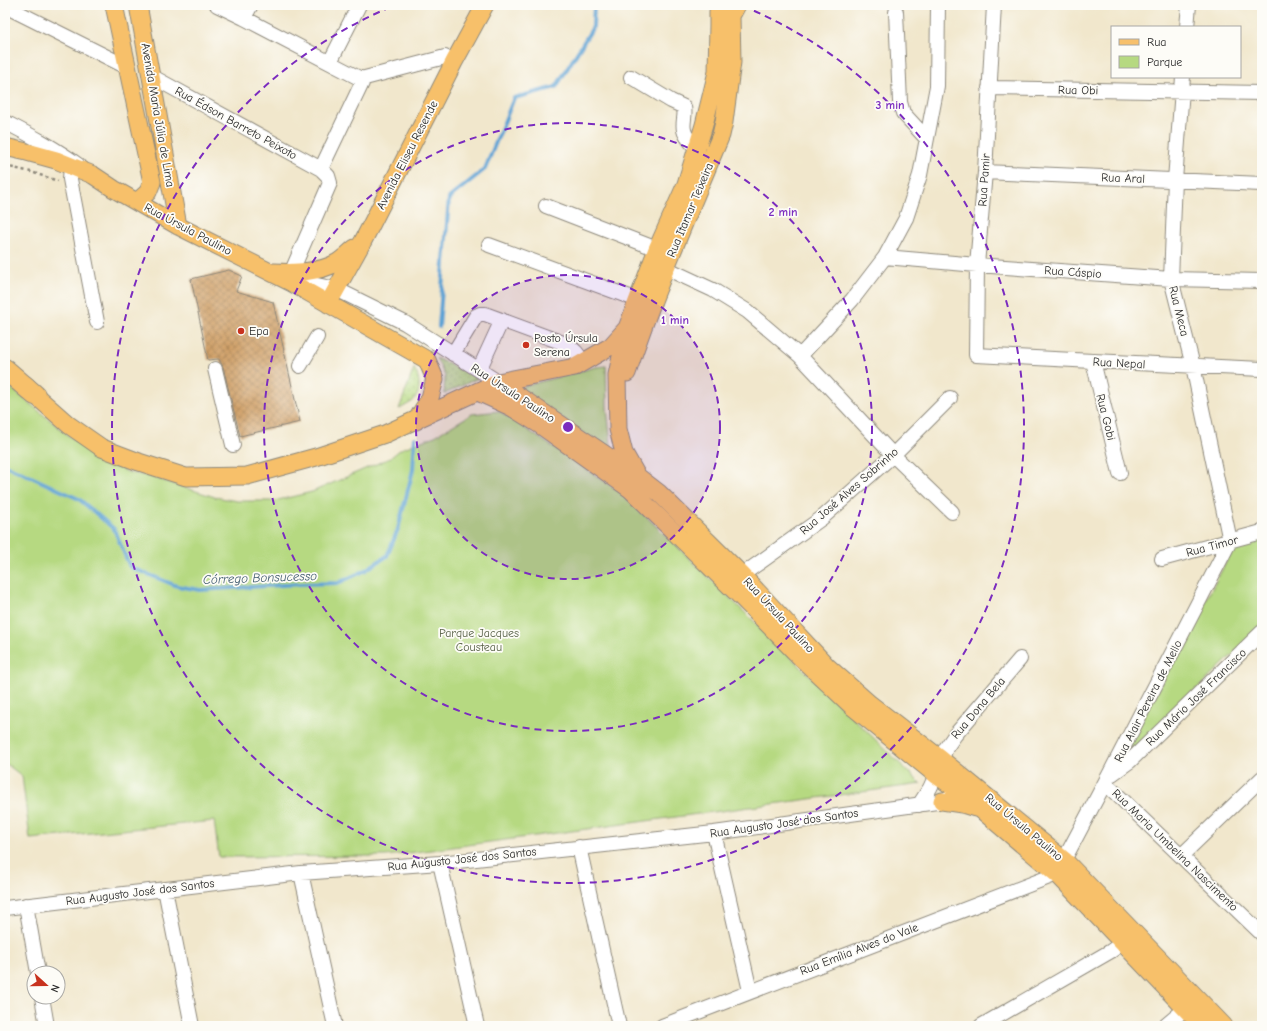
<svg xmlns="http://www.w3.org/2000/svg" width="1267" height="1031" font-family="'Comic Neue',sans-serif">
  <defs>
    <pattern id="grass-dots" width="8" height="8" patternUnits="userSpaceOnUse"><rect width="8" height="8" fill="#b6d981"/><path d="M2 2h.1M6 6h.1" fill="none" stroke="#9dba70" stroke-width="1.8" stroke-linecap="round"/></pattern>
    <pattern id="building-cross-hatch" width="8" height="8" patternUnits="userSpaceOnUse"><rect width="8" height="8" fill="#cf9f66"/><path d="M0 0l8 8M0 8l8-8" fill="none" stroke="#a88254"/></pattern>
  </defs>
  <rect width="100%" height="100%" fill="#fdfcf7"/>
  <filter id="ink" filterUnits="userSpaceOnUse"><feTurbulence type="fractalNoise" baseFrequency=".025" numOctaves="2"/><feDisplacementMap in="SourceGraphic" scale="8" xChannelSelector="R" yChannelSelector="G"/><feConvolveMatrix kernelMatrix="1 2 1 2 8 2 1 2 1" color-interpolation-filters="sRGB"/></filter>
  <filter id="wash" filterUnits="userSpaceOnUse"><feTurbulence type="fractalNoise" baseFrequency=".012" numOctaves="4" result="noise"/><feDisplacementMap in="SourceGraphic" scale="16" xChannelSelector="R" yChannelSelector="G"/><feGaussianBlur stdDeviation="0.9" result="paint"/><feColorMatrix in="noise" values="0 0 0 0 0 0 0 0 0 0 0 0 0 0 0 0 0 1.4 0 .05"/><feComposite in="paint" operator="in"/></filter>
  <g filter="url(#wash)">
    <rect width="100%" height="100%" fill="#f1e7cc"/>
    <!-- grass -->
    <path fill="url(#grass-dots)" stroke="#708256" d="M436,358L478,378L444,394L445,376Z
      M414,368C420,378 422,392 413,401C409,404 403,407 399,409Z"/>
    <!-- park -->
    <path fill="#b6d981" stroke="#708256" d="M606,366L607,409L612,453L517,388L596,367Z
      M5,383L69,436L104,461L130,473L148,476L215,497L237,501H274L312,492L390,458L401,449L435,436L472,414L499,411L622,493L921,784L386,856L219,857L214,821L30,839L22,776L5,763Z
      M1262,535V626L1115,769L1237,542Z"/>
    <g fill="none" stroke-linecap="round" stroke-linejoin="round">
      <!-- stream -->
      <path stroke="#5fa3d4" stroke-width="4" d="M439,327L449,198L485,169L514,98L556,87L593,27L594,5
        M5,465L79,499L114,529L130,567L177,586L200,590L299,584L338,583L364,571L387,556L398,529L413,470L415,438"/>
    </g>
    <g id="blocks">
      <!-- building -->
      <path fill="url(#building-cross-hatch)" d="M229,270L242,276L236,291L273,302L300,422L240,436L223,367L219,359L208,360L191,279Z"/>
    </g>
  </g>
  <g filter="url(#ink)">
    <use href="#blocks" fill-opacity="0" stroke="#8e897c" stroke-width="1"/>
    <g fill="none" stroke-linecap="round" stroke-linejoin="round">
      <!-- minor casing -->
      <g stroke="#8e897c" stroke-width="16">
        <path id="minor" d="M217,5L244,18L361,79
          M994,5L985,172L977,265L976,355L1093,361L1262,369
          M5,6L127,67
          M896,12L900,102L903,113L927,139
          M244,18L251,5
          M1187,27L1189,5
          M330,62L359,5
          M151,76L321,169L328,176L330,183L291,273
          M631,77L671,101L684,107C686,115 682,123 684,130C685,137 693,144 697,149
          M361,79L445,57L454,62
          M989,88L1262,93
          M5,122C30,135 55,148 78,165
          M71,166L70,179L97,322
          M321,169L362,83L361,79
          M985,172L1262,184
          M546,206L657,249
          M489,245L638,300
          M885,257L977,265L1171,279L1262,281
          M657,264L713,290L747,311L800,356L893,455L952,512
          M293,280L336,289L405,323L498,382
          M453,354L476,316L480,314H485L566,344C575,349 578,354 583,363
          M800,356L852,300L885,257L906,218L920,175L937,86L938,5
          M1093,361L1120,473
          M300,366L317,337
          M215,369L233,445
          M479,370L502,320
          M1162,559L1262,532
          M742,575L822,518L893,455L950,398
          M1112,774L1130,761L1262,632
          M1105,783L1262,934
          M919,805L930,788L936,775L946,748L955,735L1020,659
          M714,833L750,991
          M579,847L619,1026
          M1181,856L1262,778
          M440,863L477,1026
          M301,873L335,1026
          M165,889L192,1026
          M26,905L38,973
          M5,908L301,873L440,863L714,833L937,802L952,797
          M42,997L47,1026
          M662,1026L1057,874L1064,860L1109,775L1230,541L1193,366L1171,279L1175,180L1183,77
          M981,1026L1111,951L1122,943
          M1165,1026L1185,1009"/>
      </g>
      <!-- major casing -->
      <g stroke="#8e897c" stroke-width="19">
        <path id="major" d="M114,5L152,182L148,192L137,202
          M138,5L178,226
          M5,147L27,152L56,160L93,175L114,189L178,226L292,283L427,360L435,379L430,398L416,421
          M274,272C295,273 319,273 338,262C344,258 350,252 355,248
          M328,304L363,241L454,62L485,5
          M627,373C654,292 688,214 721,135L724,122L732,62L731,16L737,5
          M498,382L637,476L659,493L742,575L827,666L870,704L942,760L1064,860L1224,1026
          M26,385L35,395L69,425L102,448L139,462L186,477L247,476L316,457L385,434L498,382L575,367L611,346L627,328
          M478,392L511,407L540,425L630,489L743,599L801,658L854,708L936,775L959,791L1057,874L1202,1026
          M636,474L624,453L618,429L617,375L627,328L657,249L686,184L704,125L717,72L718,25V12L719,5
          M942,801L962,804L975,808"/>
      </g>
      <!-- highway casing -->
      <g stroke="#8e897c" stroke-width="22">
        <path id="highway" d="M5,369L35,395"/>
      </g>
      <!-- path -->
      <path stroke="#8e897c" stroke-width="2.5" stroke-dasharray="3 3" stroke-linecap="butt" d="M5,166L31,172L58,181"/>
      <!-- minor -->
      <use href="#minor" stroke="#fff" stroke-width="14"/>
      <!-- major -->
      <use href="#major" stroke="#f7c06b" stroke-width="17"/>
      <!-- highway -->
      <use href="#highway" stroke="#f7c06b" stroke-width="20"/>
    </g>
  </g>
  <!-- distance rings -->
  <circle cx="568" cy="427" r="152" fill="#7b2cbf" fill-opacity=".12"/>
  <g fill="none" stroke="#7b2cbf" stroke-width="2" stroke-dasharray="7 5">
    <circle cx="568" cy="427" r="152"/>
    <circle cx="568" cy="427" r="304"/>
    <path d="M743 6A456 456 0 1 1 393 6"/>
  </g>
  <!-- markers -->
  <g fill="#c8321e" stroke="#fdfcf7" stroke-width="1.5">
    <circle cx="241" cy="331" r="4"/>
    <circle cx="526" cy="345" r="4"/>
  </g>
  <g text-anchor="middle" stroke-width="3.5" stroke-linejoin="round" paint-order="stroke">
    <!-- street labels -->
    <g font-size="12" fill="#2b2b2b" stroke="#fdfcf7">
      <text transform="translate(1078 90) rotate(1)" y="4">Rua Obi</text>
      <text transform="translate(158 115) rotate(80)" y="4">Avenida Maria Júlia de Lima</text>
      <text transform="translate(236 123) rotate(29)" y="4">Rua Édson Barreto Peixoto</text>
      <text transform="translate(407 155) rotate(-63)" y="4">Avenida Eliseu Resende</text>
      <text transform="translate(1123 178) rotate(2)" y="4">Rua Aral</text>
      <text transform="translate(984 180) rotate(-86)" y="4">Rua Pamir</text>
      <text transform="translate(690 210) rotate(-67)" y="4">Rua Itamar Teixeira</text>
      <text transform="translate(188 229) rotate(28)" y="4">Rua Úrsula Paulino</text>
      <text transform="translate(1073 272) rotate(4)" y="4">Rua Cáspio</text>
      <text transform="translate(1179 311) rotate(76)" y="4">Rua Meca</text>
      <text transform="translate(1119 363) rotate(3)" y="4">Rua Nepal</text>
      <text transform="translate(513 393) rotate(33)" y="4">Rua Úrsula Paulino</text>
      <text transform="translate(1106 417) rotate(76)" y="4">Rua Gobi</text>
      <text transform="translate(849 491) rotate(-41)" y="4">Rua José Alves Sobrinho</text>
      <text transform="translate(1212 546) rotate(-15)" y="4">Rua Timor</text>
      <text transform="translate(779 615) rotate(47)" y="4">Rua Úrsula Paulino</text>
      <text transform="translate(1196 697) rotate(-44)" y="4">Rua Mário José Francisco</text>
      <text transform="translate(1148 701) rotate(-63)" y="4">Rua Alair Pereira de Mello</text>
      <text transform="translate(978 708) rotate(-50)" y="4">Rua Dona Bela</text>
      <text transform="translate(784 823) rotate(-8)" y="4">Rua Augusto José dos Santos</text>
      <text transform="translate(1024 827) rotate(40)" y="4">Rua Úrsula Paulino</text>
      <text transform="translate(1175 850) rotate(44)" y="4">Rua Maria Umbelina Nascimento</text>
      <text transform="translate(462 859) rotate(-6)" y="4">Rua Augusto José dos Santos</text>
      <text transform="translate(140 892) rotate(-7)" y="4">Rua Augusto José dos Santos</text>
      <text transform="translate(859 949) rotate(-21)" y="4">Rua Emília Alves do Vale</text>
    </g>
    <!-- poi labels -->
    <g font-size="12" fill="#2b2b2b" stroke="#fdfcf7" text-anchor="start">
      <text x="249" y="335">Epa</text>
      <text x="534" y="342">Posto Úrsula<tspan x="534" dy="14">Serena</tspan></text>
    </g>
    <!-- park labels -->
    <g font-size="12" fill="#555f45" stroke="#fdfcf7">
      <text x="479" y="637">Parque Jacques<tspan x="479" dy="14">Cousteau</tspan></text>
    </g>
    <!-- water labels -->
    <g font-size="13" font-style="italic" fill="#405b6f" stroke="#fdfcf7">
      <text transform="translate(260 577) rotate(-2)" y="5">Córrego Bonsucesso</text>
    </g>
  </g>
  <circle cx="568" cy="427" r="6" fill="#7b2cbf" stroke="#fdfcf7" stroke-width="2"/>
  <g font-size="12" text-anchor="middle" font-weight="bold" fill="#7b2cbf" stroke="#fdfcf7" stroke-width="3.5" stroke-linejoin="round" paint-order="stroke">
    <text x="890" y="109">3 min</text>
    <text x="783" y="216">2 min</text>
    <text x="675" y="324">1 min</text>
  </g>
  <!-- margin -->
  <rect width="1267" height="1031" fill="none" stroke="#fdfcf7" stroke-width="20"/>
  <!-- legend -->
  <rect x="1111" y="26" width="130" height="52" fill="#fdfcf7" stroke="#a9a8a5"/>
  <rect x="1119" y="39" width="20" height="6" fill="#f7c06b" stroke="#a9a8a5"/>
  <text x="1147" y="46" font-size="12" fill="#2b2b2b">Rua</text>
  <rect x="1119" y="56" width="20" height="12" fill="#b6d981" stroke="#a9a8a5"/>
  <text x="1147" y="66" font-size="12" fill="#2b2b2b">Parque</text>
  <!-- north arrow -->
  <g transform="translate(46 985) rotate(111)"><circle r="19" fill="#fdfcf7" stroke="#a9a8a5"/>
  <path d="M0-3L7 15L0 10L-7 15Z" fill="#c8321e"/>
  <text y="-6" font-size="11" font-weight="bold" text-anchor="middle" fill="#2b2b2b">N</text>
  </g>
</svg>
